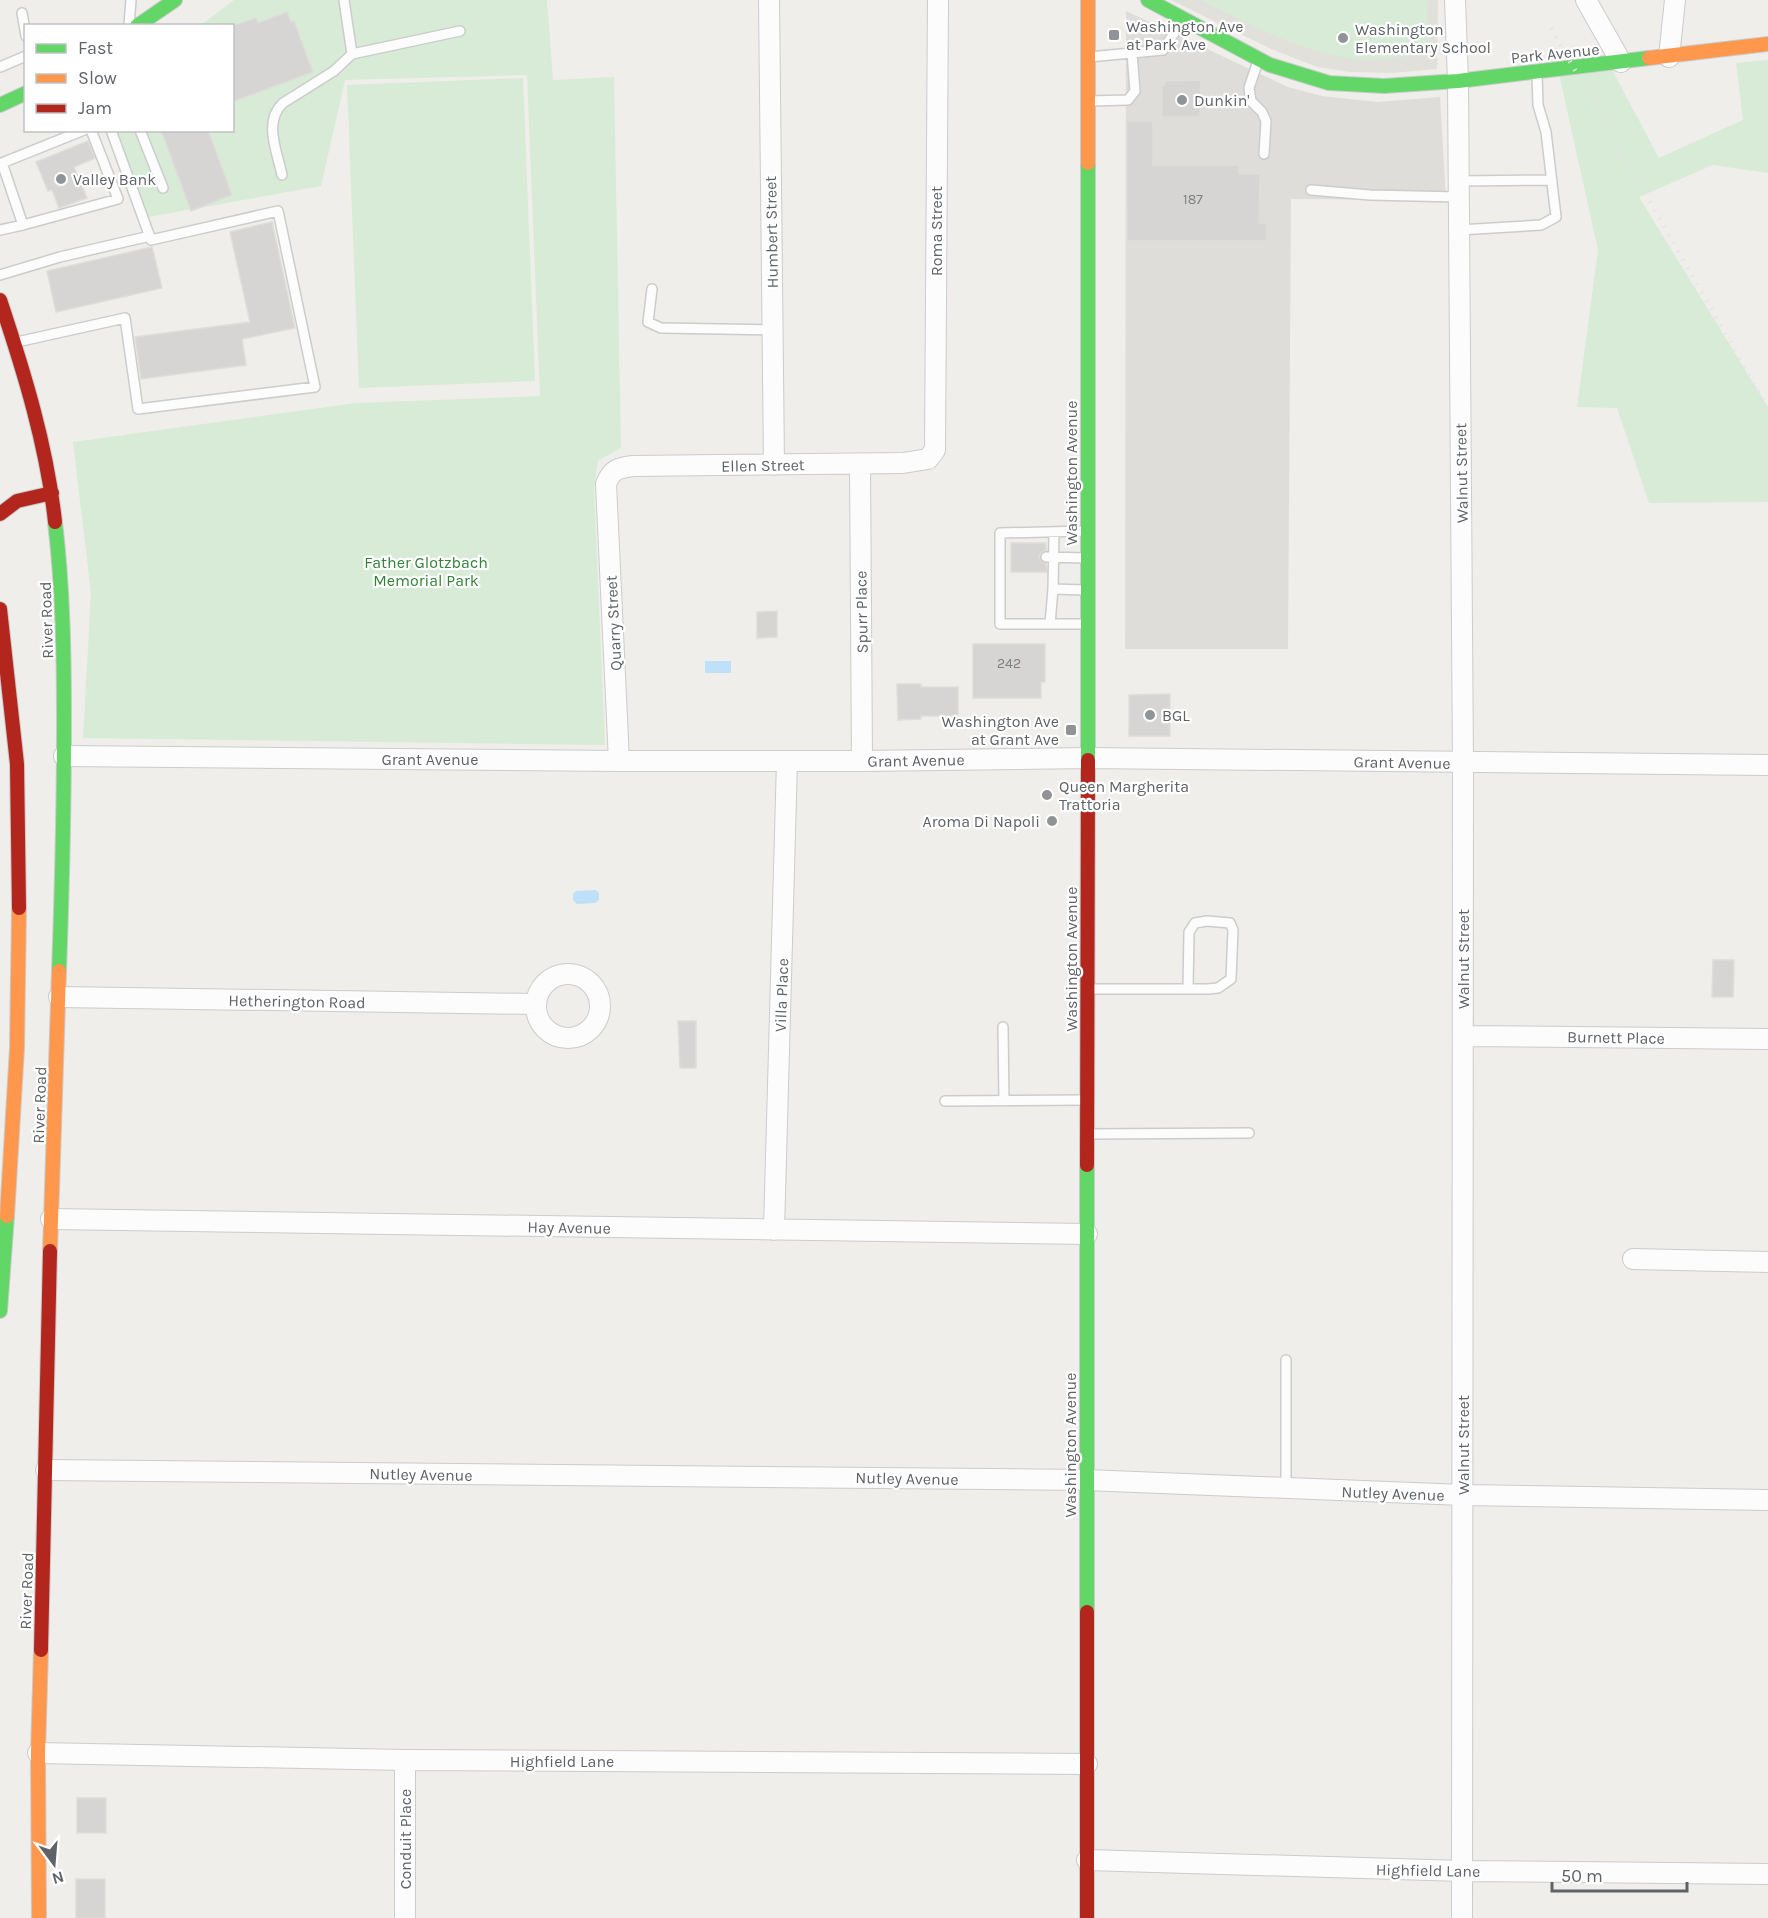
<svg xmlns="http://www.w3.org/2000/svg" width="1768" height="1918" font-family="Karla,sans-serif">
  <rect width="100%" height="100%" fill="#efeeea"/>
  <!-- industrial -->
  <path fill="#dfddda" d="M1126,11L1288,87L1322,96L1377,102L1440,97L1446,200L1291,199L1288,649H1125Z"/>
  <!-- education -->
  <path fill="#e2e0da" d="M1171,0H1438L1437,69L1392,73L1350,72L1317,67L1269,48Z"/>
  <!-- green -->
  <path fill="#d8ebd6" d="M234,0H547L553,80L614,77L621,448L598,461L594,489L605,745L83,738L91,593L73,442L356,403L540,396L527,75L345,80L321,186L137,219L107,131L232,130V26L201,25Z
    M1201,0H1428L1425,54C1402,57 1379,61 1356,59C1301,53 1250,24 1201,0Z
    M1768,60V173L1713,165L1639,197L1768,407V502L1649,503L1617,408L1577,407L1598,250L1559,74L1609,64L1659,158L1743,120L1736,63Z
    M523,78L535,381L359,388L347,85Z"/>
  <!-- water -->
  <path fill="#bfe0f9" d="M705,661H731V673H705Z
    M596,890L599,893V900L595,903L577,904L573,900V894L576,891Z"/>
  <!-- building -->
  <path fill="#d6d5d3" stroke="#deddd9" stroke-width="1.5" d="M287,12L291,22L294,21L313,72L232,102V26L256,18L258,23Z
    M1201,80L1200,117H1162V85H1165V81Z
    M1127,121H1153V165H1239V174H1260L1259,223H1267V241H1127Z
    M161,130H208L232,195L191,211Z
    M88,141L95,158L74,167L87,198L59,208L52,190L48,191L36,162Z
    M272,222L295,328L242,339L246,365L141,379L135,337L250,322L230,232Z
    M152,247L162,288L56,312L47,271Z
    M1011,543H1046V550L1041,553L1039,557L1042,562L1046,564L1047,572H1011Z
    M777,611V637L757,638V612Z
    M973,644H1045V682H1041V698H973Z
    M897,684H921V687H958V716H921V719L898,720Z
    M1170,694V736H1129V695Z
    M1713,960H1734L1733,997H1712Z
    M678,1021H696V1068H680Z
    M77,1798H106V1833H77Z
    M76,1879H105V1918H76Z"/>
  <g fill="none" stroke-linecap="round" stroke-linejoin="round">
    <!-- lane casing -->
    <g stroke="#cbcccc" stroke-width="12">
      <path id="lane" d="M344,0L352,54L460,31
        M22,13L26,36
        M129,25L131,0
        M1089,57L1163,50L1182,21
        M1258,61L1249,88L1251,101L1262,112L1266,121L1264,154
        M0,67L26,56
        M1090,101L1128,100L1135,91L1132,53
        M84,130L2,163L23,225L118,199L91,130
        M140,130L163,188
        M282,175C277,151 263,122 283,103L334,71L352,54
        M1458,181L1552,180
        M1311,190L1370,195L1458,197
        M0,230L23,225
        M1459,230L1541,225L1556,217L1546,132L1538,105L1537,74
        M0,275L60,257L150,236
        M652,289L648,322L661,328L772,330
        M17,342L125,318L138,409L315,387L278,211L151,240L111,130
        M1046,557L1086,558
        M1053,589L1054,533
        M1050,624L1053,589L1084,590
        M1085,624H1000V533L1086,531
        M1090,989H1208L1218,988L1231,979L1233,930L1230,923L1207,921L1195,923L1189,932L1188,989
        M1003,1027L1004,1101
        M945,1101L1085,1100
        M1090,1134L1249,1133
        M1286,1488V1360"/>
    </g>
    <!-- street casing -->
    <g stroke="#cbcccc" stroke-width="22">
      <path id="street" d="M769,0L774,465
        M1455,0L1458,81L1463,763L1462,1918
        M1586,0L1621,62
        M1669,57L1675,0
        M860,464L862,761
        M64,756L619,761H862L1088,758L1768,765
        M619,761L606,484C612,469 618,468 633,466L903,463L928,459L935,450L938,0
        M536 1006a32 32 0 1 1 64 0a32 32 0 1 1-64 0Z
        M59,997L535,1004
        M1463,1036L1768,1039
        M51,1219L1087,1234
        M774,1230L787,761
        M1633,1259L1768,1262
        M46,1470L1086,1480L1463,1495L1768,1500
        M38,1753L405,1760L1087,1764
        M405,1760V1918
        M1087,1860L1463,1871L1768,1874"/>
    </g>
    <!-- fast casing -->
    <g stroke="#cacacb" stroke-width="16">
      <path id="fast" d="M1148,0L1270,65L1329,83L1384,86L1458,81L1649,58
        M137,26L175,0
        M0,105L26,93
        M55,522C63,589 64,656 64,724C64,806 62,889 59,971
        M1088,760V163
        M0,1311L7,1216
        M1087,1612V1165"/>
    </g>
    <!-- slow casing -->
    <g stroke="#cacacb" stroke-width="16">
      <path id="slow" d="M1649,58L1768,44
        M1088,163V0
        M7,1216L17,1048L19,908
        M50,1251L59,971
        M39,1918L38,1753L41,1650"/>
    </g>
    <!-- jam casing -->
    <g stroke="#cacacb" stroke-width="16">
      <path id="jam" d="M0,300C24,372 47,446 55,522
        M0,514L17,501L52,493
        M0,609L17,764L19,908
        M1087,1165L1088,760
        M41,1650L50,1251
        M1087,1918V1612"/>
    </g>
    <!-- lane -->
    <use href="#lane" stroke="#fdfcfc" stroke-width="9"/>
    <!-- street -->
    <use href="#street" stroke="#fdfcfc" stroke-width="20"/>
    <!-- fast -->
    <use href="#fast" stroke="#63d668" stroke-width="14"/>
    <!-- slow -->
    <use href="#slow" stroke="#ff974d" stroke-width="14"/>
    <!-- jam -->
    <use href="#jam" stroke="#b3261e" stroke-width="14"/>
    <!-- rail -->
    <path stroke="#e4e4e4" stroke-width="4.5" stroke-dasharray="1.5 8" stroke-linecap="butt" d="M1551,28L1768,409"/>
  </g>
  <!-- markers -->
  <g fill="#919496" stroke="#fff" stroke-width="2">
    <rect x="1108" y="29" width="12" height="12" rx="3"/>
    <circle cx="1343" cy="38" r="6"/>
    <circle cx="1182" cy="100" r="6"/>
    <circle cx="61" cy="179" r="6"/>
    <circle cx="1150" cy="715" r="6"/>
    <rect x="1065" y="724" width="12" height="12" rx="3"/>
    <circle cx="1047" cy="795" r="6"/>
    <circle cx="1052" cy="821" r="6"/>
  </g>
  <g text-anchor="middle" stroke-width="4.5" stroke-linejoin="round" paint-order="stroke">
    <!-- number labels -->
    <g font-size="14" fill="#7e8184">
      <text x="1193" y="204">187</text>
      <text x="1009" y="668">242</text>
    </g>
    <!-- poi labels -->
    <g font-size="16" fill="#5f6368" stroke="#fff" text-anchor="start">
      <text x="1126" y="32">Washington Ave<tspan x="1126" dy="18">at Park Ave</tspan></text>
      <text x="1355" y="35">Washington<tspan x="1355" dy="18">Elementary School</tspan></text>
      <text x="1194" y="106">Dunkin'</text>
      <text x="73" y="185">Valley Bank</text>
      <text x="1162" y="721">BGL</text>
      <text x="1059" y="727" text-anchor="end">Washington Ave<tspan x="1059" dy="18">at Grant Ave</tspan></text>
      <text x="1059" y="792">Queen Margherita<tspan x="1059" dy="18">Trattoria</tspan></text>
      <text x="1040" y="827" text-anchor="end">Aroma Di Napoli</text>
    </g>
    <!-- street labels -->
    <g font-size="16" fill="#5f6368" stroke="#fff">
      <text transform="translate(1555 53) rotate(-6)" y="6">Park Avenue</text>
      <text transform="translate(936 231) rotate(-90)" y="6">Roma Street</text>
      <text transform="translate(771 232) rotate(-91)" y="6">Humbert Street</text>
      <text transform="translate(763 465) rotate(-1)" y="6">Ellen Street</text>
      <text transform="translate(1071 473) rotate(-90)" y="6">Washington Avenue</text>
      <text transform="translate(1461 473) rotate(-91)" y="6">Walnut Street</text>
      <text transform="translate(861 612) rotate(-91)" y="6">Spurr Place</text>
      <text transform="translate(46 620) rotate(-92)" y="6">River Road</text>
      <text transform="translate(613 623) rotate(-93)" y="6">Quarry Street</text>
      <text x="430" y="765">Grant Avenue</text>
      <text transform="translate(916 760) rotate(-1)" y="6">Grant Avenue</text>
      <text transform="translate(1402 762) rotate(1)" y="6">Grant Avenue</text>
      <text transform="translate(1071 959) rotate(-90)" y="6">Washington Avenue</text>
      <text transform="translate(1463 959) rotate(-90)" y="6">Walnut Street</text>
      <text transform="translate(781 995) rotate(-88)" y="6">Villa Place</text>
      <text transform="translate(297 1001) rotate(1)" y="6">Hetherington Road</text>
      <text transform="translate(1616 1037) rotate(1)" y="6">Burnett Place</text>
      <text transform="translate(39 1105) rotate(-88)" y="6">River Road</text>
      <text transform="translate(569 1227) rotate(1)" y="6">Hay Avenue</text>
      <text transform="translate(1070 1445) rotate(-90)" y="6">Washington Avenue</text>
      <text transform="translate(1463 1445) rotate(-90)" y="6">Walnut Street</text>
      <text transform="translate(421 1474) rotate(1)" y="6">Nutley Avenue</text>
      <text transform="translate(907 1478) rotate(1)" y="6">Nutley Avenue</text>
      <text transform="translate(1393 1493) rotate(2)" y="6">Nutley Avenue</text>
      <text transform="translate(26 1591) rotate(-88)" y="6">River Road</text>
      <text x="562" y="1767">Highfield Lane</text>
      <text transform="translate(405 1839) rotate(-90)" y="6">Conduit Place</text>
      <text transform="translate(1428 1870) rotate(1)" y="6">Highfield Lane</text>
    </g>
    <!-- park labels -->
    <g font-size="16" fill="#348238" stroke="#fff">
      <text x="426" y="568">Father Glotzbach<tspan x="426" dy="18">Memorial Park</tspan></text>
    </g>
  </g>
  <!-- legend -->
  <rect x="24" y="24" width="210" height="108" fill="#ffffff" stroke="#bfc1c3" stroke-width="1.5"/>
  <rect x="36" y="44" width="30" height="9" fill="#63d668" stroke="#bfc1c3" stroke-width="1.5"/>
  <text x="78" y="54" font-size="18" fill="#5f6368">Fast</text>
  <rect x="36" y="74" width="30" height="9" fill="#ff974d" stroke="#bfc1c3" stroke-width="1.5"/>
  <text x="78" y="84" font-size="18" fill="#5f6368">Slow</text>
  <rect x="36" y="104" width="30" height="9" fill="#b3261e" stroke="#bfc1c3" stroke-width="1.5"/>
  <text x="78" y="114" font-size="18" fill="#5f6368">Jam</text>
  <!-- north arrow -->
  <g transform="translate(54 1864) rotate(164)" stroke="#ffffff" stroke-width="4.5" paint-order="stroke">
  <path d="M0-4.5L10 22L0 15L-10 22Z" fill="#5f6368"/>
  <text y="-9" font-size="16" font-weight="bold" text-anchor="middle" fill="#5f6368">N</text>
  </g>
  <!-- scale -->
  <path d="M1552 1882v9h135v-9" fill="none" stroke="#5f6368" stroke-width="3"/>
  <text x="1561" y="1882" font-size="18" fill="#5f6368" stroke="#ffffff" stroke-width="4.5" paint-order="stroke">50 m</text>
</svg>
